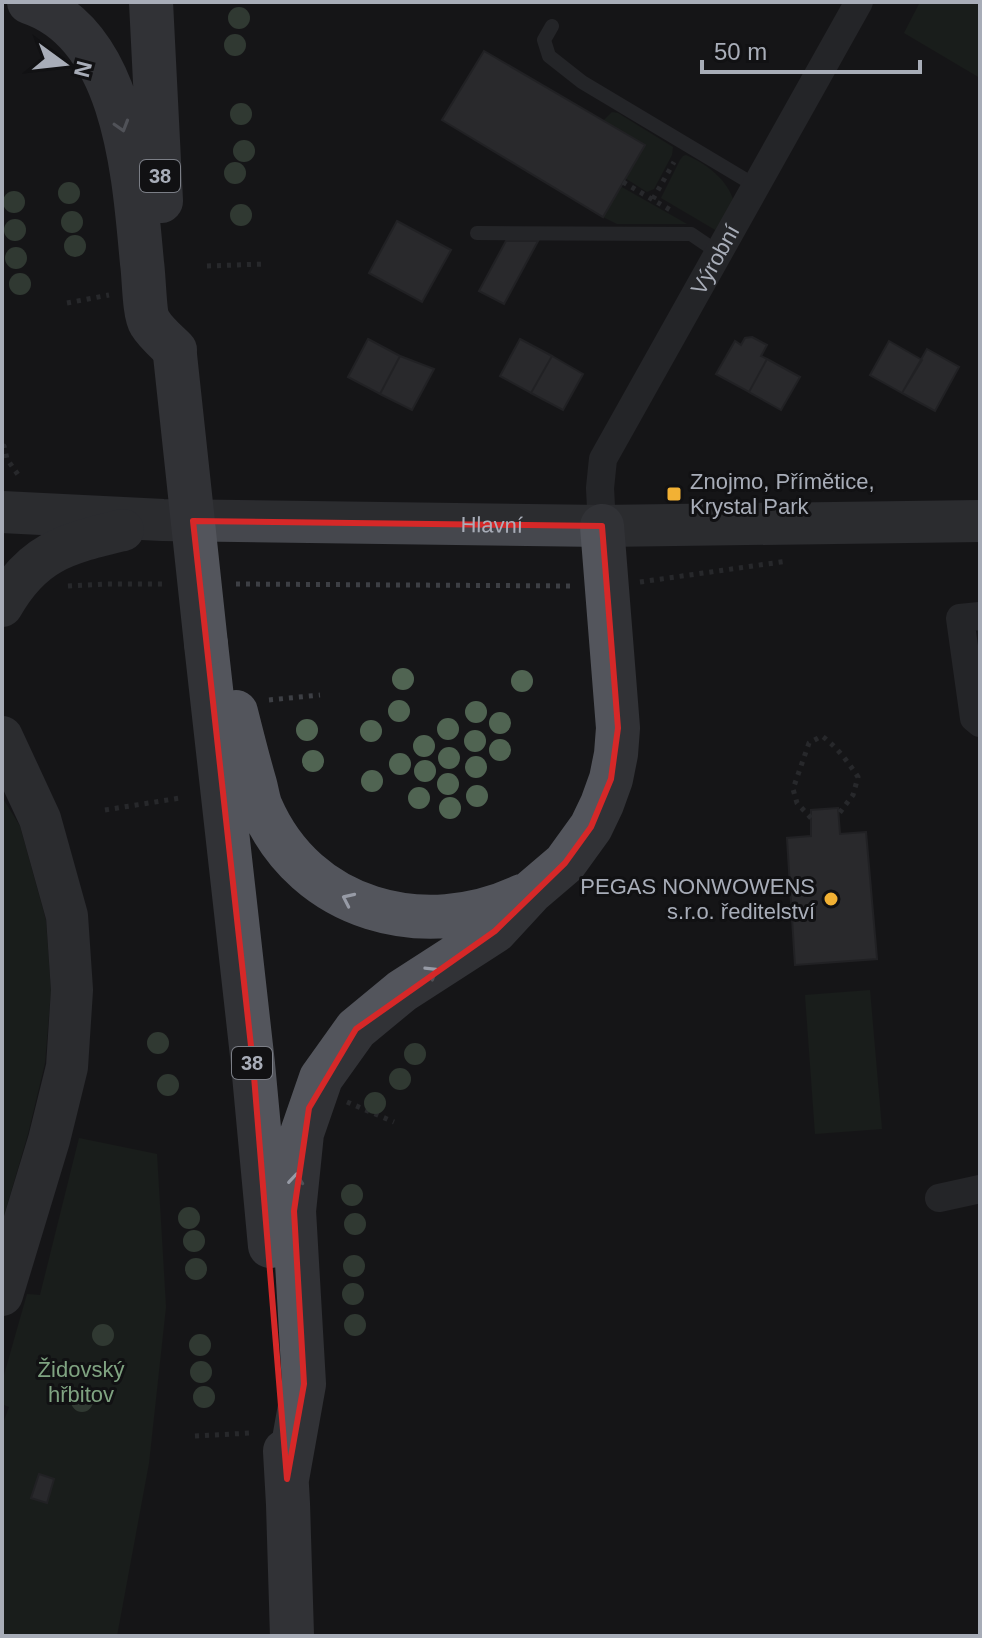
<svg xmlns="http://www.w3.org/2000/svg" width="982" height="1638" font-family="Helvetica,sans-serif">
  <rect width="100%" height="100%" fill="#161618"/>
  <!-- green -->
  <path fill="#1e261f" d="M920,2H980V78L904,33Z
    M612,112L618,113L673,147L672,155L654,189L647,192L625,178L645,145L603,121Z
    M686,155C707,164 728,180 734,202L717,231L661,198L680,160L683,156Z
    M620,186L687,224H617L603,217Z
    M2,797L20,826L46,920L51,991L45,1063L28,1134L2,1223Z
    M870,990L882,1129L815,1134L805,995Z
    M79,1138L157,1154L166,1307L149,1463L117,1636H2V1426L9,1407L2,1404V1382L27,1294L40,1295Z"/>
  <!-- building -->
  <path fill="#404145" stroke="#303034" stroke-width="2" d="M484,51L645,145L603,217L442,120Z
    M397,221L451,250L422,302L369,273Z
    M506,241H538L504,304L479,291Z
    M752,337L767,345L761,356L767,359L749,392L716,374L735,341L741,345L745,338Z
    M368,339L400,356L380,394L348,377Z
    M520,339L552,356L531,393L500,376Z
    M889,341L922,360L902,393L870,375Z
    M927,349L959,367L935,411L902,393Z
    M400,356L434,369L412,410L380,394Z
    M552,356L583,374L563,410L531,393Z
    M767,359L800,377L781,410L749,392Z
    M838,808L840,834L866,832L877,959L795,965L787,838L811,836V810Z
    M39,1474L54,1479L47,1503L31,1498Z"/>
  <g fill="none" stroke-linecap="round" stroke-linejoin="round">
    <!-- path -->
    <path stroke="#3d3f44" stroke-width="5" stroke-dasharray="4 6" stroke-linecap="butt" d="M623,182L672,211
      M653,199L674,162
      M207,266L265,264
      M67,303L109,295
      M2,446H4L7,459L21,479
      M640,582L788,561
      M236,584L574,586
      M68,586L106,584H166
      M269,700L320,695
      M105,810L180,798
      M811,818L797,803L793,789L809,743L822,736C837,747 848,762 858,777L853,795L838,815
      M347,1102L394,1122
      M195,1436L251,1433"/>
    <!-- service -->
    <path stroke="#37383d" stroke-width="14" d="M552,26L544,40L549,56L582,82L756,186
      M477,233L691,234L719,253"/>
    <!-- minor -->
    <g stroke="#37383d" stroke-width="28">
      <path id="s1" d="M602,526L600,488L603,459L859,2"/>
      <path d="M980,616L960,618L974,718L980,723"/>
      <path d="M939,1198L980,1189"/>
    </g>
    <!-- secondary -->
    <g stroke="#45474d" stroke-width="42">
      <path id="s2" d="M2,512L163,520L602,526L980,521"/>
      <path d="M2,606C33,551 66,544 123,530"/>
      <path d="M2,737L40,819L67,916L72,990L67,1067L49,1140L2,1295"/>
    </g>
    <!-- primary -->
    <path stroke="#53555c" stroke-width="44" d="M29,2C126,34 134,178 142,263C144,275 144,314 150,323C156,333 167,342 175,350
      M151,2L161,201
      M206,644L253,1064L270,1246
      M236,712C242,736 248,760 255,784C257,791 258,800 261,807C306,911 424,942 522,896
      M285,1451L288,1504L292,1636
      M287,1479L304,1384L294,1211L302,1133L321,1078L356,1029L402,991L495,931L531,892L565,863L591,827L602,804L611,779L616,754L618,728L602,526"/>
    <!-- primary-bridge -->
    <path stroke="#53555c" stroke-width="44" d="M175,355L206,644"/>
  </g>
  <!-- trees -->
  <g fill="#506452">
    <circle cx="239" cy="18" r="11"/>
    <circle cx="235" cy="45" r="11"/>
    <circle cx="241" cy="114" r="11"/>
    <circle cx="244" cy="151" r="11"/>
    <circle cx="235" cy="173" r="11"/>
    <circle cx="69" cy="193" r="11"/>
    <circle cx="14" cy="202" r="11"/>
    <circle cx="241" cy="215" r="11"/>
    <circle cx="72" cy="222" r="11"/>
    <circle cx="15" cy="230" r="11"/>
    <circle cx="75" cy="246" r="11"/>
    <circle cx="16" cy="258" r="11"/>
    <circle cx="20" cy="284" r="11"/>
    <circle cx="403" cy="679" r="11"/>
    <circle cx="522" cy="681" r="11"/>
    <circle cx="399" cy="711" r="11"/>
    <circle cx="476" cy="712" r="11"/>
    <circle cx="500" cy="723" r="11"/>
    <circle cx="448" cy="729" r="11"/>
    <circle cx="307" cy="730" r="11"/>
    <circle cx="371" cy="731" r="11"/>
    <circle cx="475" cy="741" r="11"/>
    <circle cx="424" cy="746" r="11"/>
    <circle cx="500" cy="750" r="11"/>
    <circle cx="449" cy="758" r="11"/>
    <circle cx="313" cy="761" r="11"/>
    <circle cx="400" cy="764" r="11"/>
    <circle cx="476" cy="767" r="11"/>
    <circle cx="425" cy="771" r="11"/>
    <circle cx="372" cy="781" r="11"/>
    <circle cx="448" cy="784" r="11"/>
    <circle cx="477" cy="796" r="11"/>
    <circle cx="419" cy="798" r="11"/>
    <circle cx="450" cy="808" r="11"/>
    <circle cx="158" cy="1043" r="11"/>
    <circle cx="415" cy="1054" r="11"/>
    <circle cx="400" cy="1079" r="11"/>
    <circle cx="168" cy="1085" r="11"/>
    <circle cx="375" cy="1103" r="11"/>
    <circle cx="352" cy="1195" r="11"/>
    <circle cx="189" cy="1218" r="11"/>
    <circle cx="355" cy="1224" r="11"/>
    <circle cx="194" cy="1241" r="11"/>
    <circle cx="354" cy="1266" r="11"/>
    <circle cx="196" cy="1269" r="11"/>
    <circle cx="353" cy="1294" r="11"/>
    <circle cx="355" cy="1325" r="11"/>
    <circle cx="103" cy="1335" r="11"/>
    <circle cx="200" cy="1345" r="11"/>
    <circle cx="201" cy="1372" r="11"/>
    <circle cx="204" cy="1397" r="11"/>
    <circle cx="82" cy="1401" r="11"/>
  </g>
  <!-- one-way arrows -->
  <defs><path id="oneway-chevron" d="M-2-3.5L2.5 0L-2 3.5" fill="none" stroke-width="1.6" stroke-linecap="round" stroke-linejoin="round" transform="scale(2)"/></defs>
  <g stroke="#979ba6">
    <use href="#oneway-chevron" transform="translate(122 126) rotate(73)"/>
    <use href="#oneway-chevron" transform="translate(348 899) rotate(-155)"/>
    <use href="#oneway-chevron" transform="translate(432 972) rotate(-32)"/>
    <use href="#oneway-chevron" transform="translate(296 1179) rotate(-85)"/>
  </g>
  <!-- marked area -->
  <path d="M0 0H982V1638H0ZM193,521L602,526L618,728L611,779L591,827L565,863L495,931L356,1029L309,1108L294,1211L304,1384L287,1479L253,1064Z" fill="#161618" fill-opacity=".55" fill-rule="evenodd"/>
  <path fill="none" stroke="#d62828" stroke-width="6" stroke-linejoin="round" d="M193,521L602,526L618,728L611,779L591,827L565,863L495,931L356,1029L309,1108L294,1211L304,1384L287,1479L253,1064Z"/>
  <!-- markers -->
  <g fill="#f2b134" stroke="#111113" stroke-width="3">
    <rect x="666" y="486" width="16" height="16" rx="4"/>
    <circle cx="831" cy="899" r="8"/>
  </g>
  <g text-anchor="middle" stroke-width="6" stroke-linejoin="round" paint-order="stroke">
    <!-- shield labels -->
    <g fill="#111113" stroke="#7b7e86" stroke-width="2">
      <rect x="140" y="160" width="40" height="32" rx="6"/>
      <rect x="232" y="1047" width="40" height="32" rx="6"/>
    </g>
    <g font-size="20" font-weight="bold" fill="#a8adb8">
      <text x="160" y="183">38</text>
      <text x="252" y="1070">38</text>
    </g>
    <!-- street labels -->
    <g font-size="22" fill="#a8adb8" stroke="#111113">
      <text dy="8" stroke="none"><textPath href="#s1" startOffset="296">Výrobní</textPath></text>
      <text dy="8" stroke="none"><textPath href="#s2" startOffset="490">Hlavní</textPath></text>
    </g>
    <!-- poi labels -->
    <g font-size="22" fill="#a8adb8" stroke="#111113" text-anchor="start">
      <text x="690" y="489">Znojmo, Přímětice,<tspan x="690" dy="25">Krystal Park</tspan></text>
      <text x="815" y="894" text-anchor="end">PEGAS NONWOWENS<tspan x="815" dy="25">s.r.o. ředitelství</tspan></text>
    </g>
    <!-- park labels -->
    <g font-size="22" fill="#7fa381" stroke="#111113">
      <text x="81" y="1377">Židovský<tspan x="81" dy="25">hřbitov</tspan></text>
    </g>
  </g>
  <!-- border -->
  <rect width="982" height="1638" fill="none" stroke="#a8adb8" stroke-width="8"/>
  <!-- north arrow -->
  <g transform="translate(64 64) rotate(105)" stroke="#111113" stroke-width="6" paint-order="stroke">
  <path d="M0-6L14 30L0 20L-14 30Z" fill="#a8adb8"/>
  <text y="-12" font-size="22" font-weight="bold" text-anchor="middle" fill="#a8adb8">N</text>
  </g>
  <!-- scale -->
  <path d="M702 60v12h218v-12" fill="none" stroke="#a8adb8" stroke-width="4"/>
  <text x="714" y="60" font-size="24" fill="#a8adb8" stroke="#111113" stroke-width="6" paint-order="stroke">50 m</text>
</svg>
